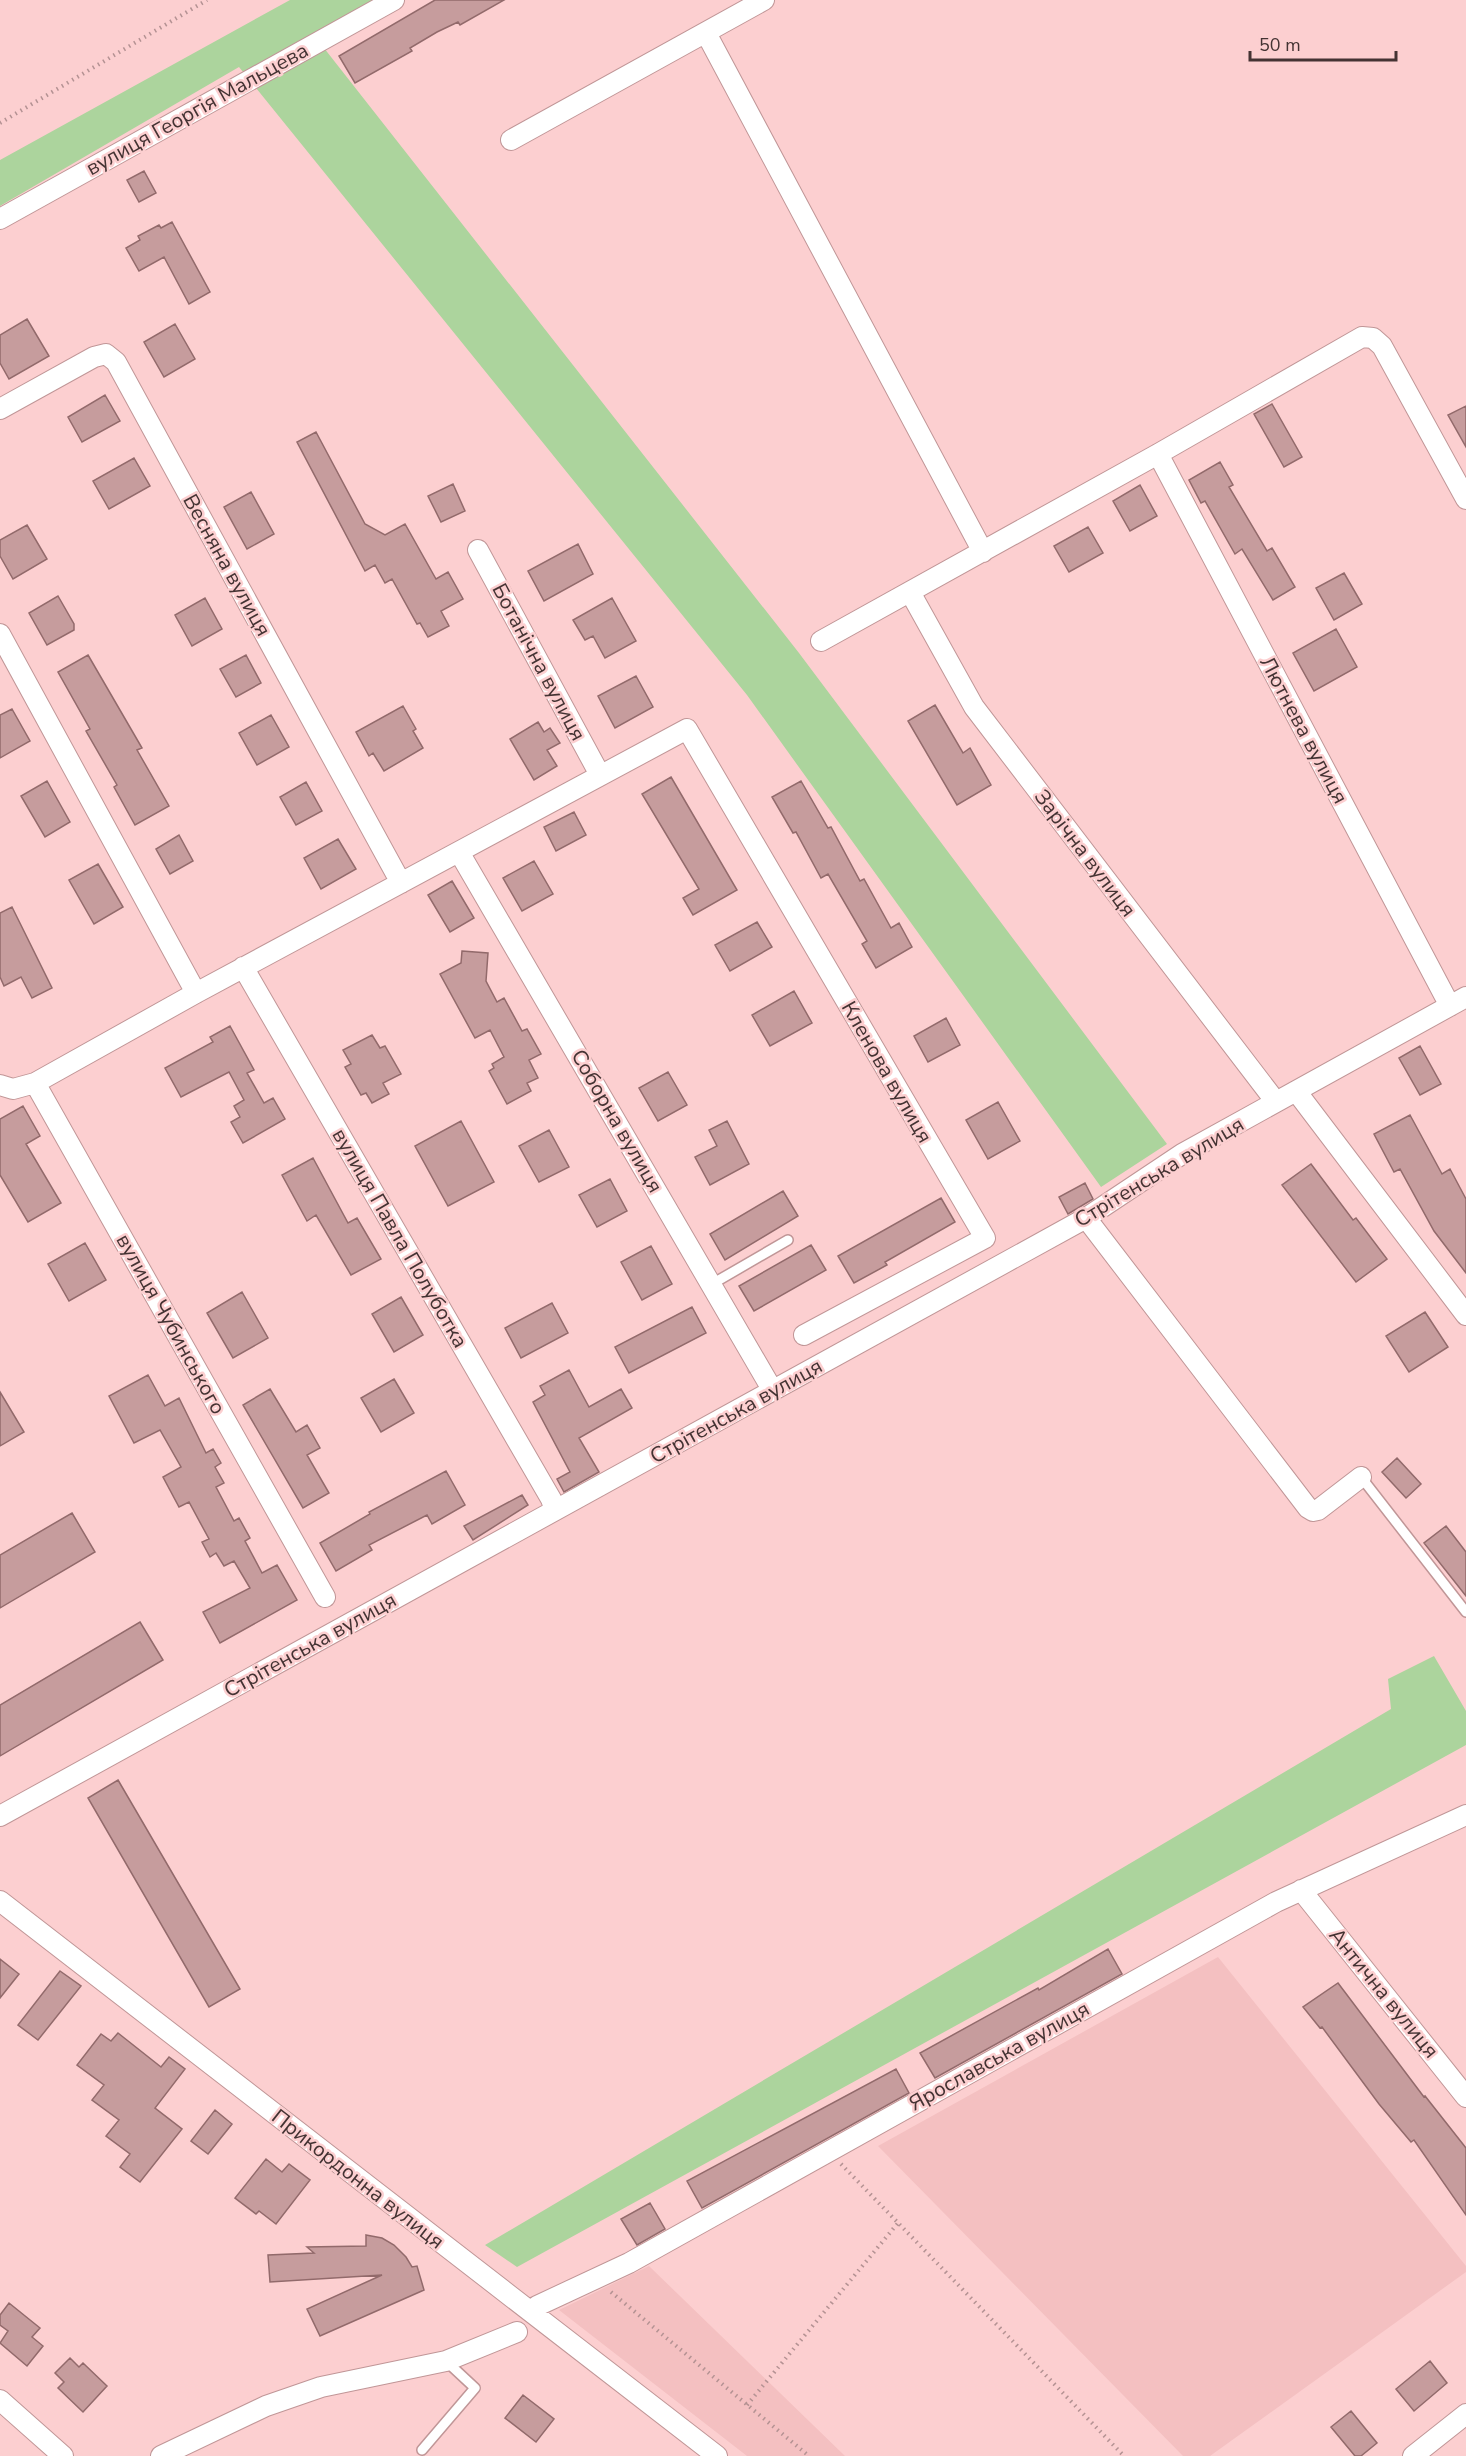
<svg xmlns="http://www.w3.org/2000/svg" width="1466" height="2456" font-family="'Nunito Sans',sans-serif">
  <rect width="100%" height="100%" fill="#fccfd0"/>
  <!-- built -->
  <path fill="#f4c0c1" d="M1218,1957L1466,2266V2272L1210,2456H1183L878,2146Z
    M649,2266L845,2456H747L559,2310Z"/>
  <!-- green -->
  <path fill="#acd49d" d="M290,0H373L313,34L799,653L1167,1144L1101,1187L747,695L239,67L0,206V160Z
    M1434,1656L1466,1711V1745L517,2267L485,2245L1391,1709L1388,1679Z"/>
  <!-- building -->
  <path fill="#c69c9d" stroke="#926a6b" stroke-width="1.5" d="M435,0H504L460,25L458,22L437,32L410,48L412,51L355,83L339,56Z
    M144,171L156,193L139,202L127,180Z
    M172,222L210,292L189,304L164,257L139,271L126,248L140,240L138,236L159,225L161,228Z
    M27,319L49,356L9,379L0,363V335Z
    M175,324L195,359L164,377L144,342Z
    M105,395L120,421L82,442L68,417Z
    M1272,404L1302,457L1284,467L1254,414Z
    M1466,406V447L1448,415Z
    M316,432L365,524L385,535L405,524L436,579L448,572L463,599L441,611L449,626L428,637L420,623L417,624L392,579L385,583L375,565L365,571L297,442Z
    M134,458L150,486L109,509L93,481Z
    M1220,462L1233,485L1229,487L1267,551L1272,548L1295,587L1273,600L1242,549L1235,554L1205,501L1201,503L1189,480Z
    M453,484L465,511L441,522L428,496Z
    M1140,485L1157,516L1130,531L1113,501Z
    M251,492L274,534L247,549L224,507Z
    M27,525L47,559L13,579L0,556V540Z
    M1088,527L1103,553L1069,572L1054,546Z
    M578,544L593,574L544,601L528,571Z
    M1344,573L1362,604L1334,620L1316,588Z
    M58,596L74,624V630L47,645L29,613Z
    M205,598L222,629L192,646L175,615Z
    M612,598L636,641L605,658L593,636L585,640L573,620Z
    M1336,629L1357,667L1314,691L1293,653Z
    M88,655L142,748L137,750L169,806L135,825L114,787L117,785L86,731L90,729L58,672Z
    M246,655L261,683L236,697L220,669Z
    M636,676L653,707L615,728L598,696Z
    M935,705L963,753L970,748L991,785L957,805L908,721Z
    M403,706L416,729L413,731L423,748L384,771L373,753L369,756L356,732Z
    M12,709L30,741L0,758V715Z
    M271,715L289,747L257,765L239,733Z
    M538,722L544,732L550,728L560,743L547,750L557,766L534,780L510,739Z
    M671,777L737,890L693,915L683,898L699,889L642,794Z
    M47,781L70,822L45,837L21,796Z
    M801,781L828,828L831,827L860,881L864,879L891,928L899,923L912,947L876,968L862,944L867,941L828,874L821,878L796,832L793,833L772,797Z
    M306,782L322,811L296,825L280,797Z
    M574,812L586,835L556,851L544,827Z
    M179,835L193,861L170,874L156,849Z
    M338,839L356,869L321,889L304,858Z
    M534,861L553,894L522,911L503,878Z
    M98,864L123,907L94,924L69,880Z
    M452,881L474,918L450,932L428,895Z
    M12,907L52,988L32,998L21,977L4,986L0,977V913Z
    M757,922L772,947L730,971L715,945Z
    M462,951L488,953L486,981L497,1002L504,998L522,1031L527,1029L541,1054L529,1060L538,1078L527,1083L531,1091L507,1104L489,1071L494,1068L492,1064L504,1057L490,1030L475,1038L440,974L461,963Z
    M794,991L812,1023L770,1046L752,1015Z
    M946,1018L960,1045L928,1062L914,1036Z
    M230,1026L254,1070L247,1073L264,1103L273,1098L285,1119L243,1143L231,1122L240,1117L234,1106L244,1100L229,1072L181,1097L165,1068L213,1042L210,1037Z
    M372,1035L380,1048L385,1046L401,1074L383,1083L389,1094L372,1103L366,1093L361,1095L345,1067L351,1064L343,1050Z
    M1420,1046L1441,1084L1420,1095L1399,1058Z
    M668,1072L687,1105L658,1121L639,1088Z
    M998,1102L1020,1141L988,1159L966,1120Z
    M23,1106L40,1136L26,1144L61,1203L28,1222L0,1175V1119Z
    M1410,1115L1442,1174L1450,1169L1466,1199V1273L1434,1231L1400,1169L1394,1172L1374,1134Z
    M461,1121L494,1182L448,1206L415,1146Z
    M727,1121L749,1164L710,1185L695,1157L717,1146L709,1130Z
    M549,1130L569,1167L539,1182L519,1146Z
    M313,1158L348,1223L357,1218L381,1259L351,1275L316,1215L307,1221L282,1175Z
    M1311,1164L1353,1220L1356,1218L1387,1259L1356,1282L1282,1185Z
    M610,1179L627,1211L597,1227L579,1195Z
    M1085,1183L1093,1199L1068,1214L1059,1197Z
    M783,1191L798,1216L725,1260L710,1234Z
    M941,1198L955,1222L885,1262L887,1265L854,1283L838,1256Z
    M85,1243L106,1280L69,1301L48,1264Z
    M811,1245L826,1270L754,1311L739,1286Z
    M651,1246L672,1284L642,1300L621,1262Z
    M242,1292L268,1338L233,1358L207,1313Z
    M401,1297L423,1335L394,1352L372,1314Z
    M552,1303L568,1333L521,1358L505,1328Z
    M692,1307L706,1333L629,1373L615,1347Z
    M1425,1312L1448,1347L1409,1372L1386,1336Z
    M569,1370L589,1407L621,1389L632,1408L579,1438L599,1472L564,1492L557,1479L570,1472L533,1402L545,1395L540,1386Z
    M148,1375L165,1406L179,1398L206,1453L213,1449L221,1463L215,1467L224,1483L216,1487L234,1521L239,1518L250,1538L245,1541L262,1573L277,1565L297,1600L220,1643L203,1612L250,1588L234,1561L224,1566L216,1553L210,1557L202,1542L209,1539L189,1502L179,1507L163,1477L181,1467L160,1430L134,1443L109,1396Z
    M394,1379L414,1413L381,1432L361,1398Z
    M270,1389L296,1432L307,1425L320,1448L307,1455L329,1493L303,1508L243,1405Z
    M0,1392L24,1432L0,1446Z
    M1397,1458L1421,1484L1406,1498L1382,1472Z
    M446,1471L465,1505L432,1524L427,1515L369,1545L372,1550L336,1571L320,1543L370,1514L369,1512Z
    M522,1495L528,1505L473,1540L464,1526Z
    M72,1513L95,1552L0,1608V1555Z
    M1446,1526L1466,1552V1596L1424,1543Z
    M140,1622L163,1660L0,1756V1705Z
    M118,1780L240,1989L209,2007L88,1798Z
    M1108,1949L1122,1974L935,2078L920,2053L1038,1988L1039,1990Z
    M0,1959L19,1974L0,1998Z
    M60,1971L81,1986L38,2040L18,2025Z
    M1338,1983L1424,2097L1425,2096L1466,2148V2215L1414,2140L1411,2142L1379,2104L1322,2027L1320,2028L1303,2007Z
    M118,2033L161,2067L169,2057L185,2069L155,2108L182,2129L140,2182L120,2167L130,2154L106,2136L119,2120L92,2100L104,2085L77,2065L101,2034L111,2041Z
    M896,2069L909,2093L702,2208L687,2181Z
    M215,2110L232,2124L208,2154L191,2141Z
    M266,2159L282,2172L289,2164L310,2180L276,2224L259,2211L256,2214L235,2198Z
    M650,2203L665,2229L637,2245L621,2219Z
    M366,2235L382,2238L394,2245L406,2257L412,2267L417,2266L424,2290L320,2336L307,2309L382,2275L270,2282L268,2255L314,2253L307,2247L366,2246Z
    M9,2303L40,2328L32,2337L43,2346L27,2366L0,2343L8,2331L0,2325V2315Z
    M70,2358L79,2367L83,2363L107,2386L83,2412L58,2388L64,2382L55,2373Z
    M1430,2361L1447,2383L1414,2411L1396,2389Z
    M523,2395L554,2419L536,2442L505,2418Z
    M1351,2411L1377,2443L1361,2456H1355L1331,2427Z"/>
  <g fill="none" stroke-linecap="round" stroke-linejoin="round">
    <!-- service casing -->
    <g stroke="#c09697" stroke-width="12">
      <path id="service" d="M712,1284L788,1240
        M1361,1477L1466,1612
        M422,2450L475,2388L446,2361"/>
    </g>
    <!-- minor casing -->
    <g stroke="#c09697" stroke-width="22">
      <path id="minor" d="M706,33L983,552
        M511,140L764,0
        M0,219L394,0
        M0,409L94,357L106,354L116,362L401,883
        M1158,454L1450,1006
        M478,550L600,775
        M910,592L974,707L1276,1102
        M0,634L196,993
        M821,641L1158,454L1362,337L1373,338L1382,346L1466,499
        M459,852L773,1391
        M243,967L551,1499L555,1510
        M35,1083L325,1597
        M0,1085L13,1089L35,1083L196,993L687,729L985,1238L804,1335
        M1296,1091L1466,1315
        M1086,1218L1308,1508L1313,1511L1318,1510L1361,1477
        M0,1816L1086,1218L1182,1154L1466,997
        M1301,1890L1466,2097
        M0,1901L717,2456
        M537,2306L629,2263L1276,1902L1466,1815
        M0,2400L63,2456
        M161,2456L266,2406L321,2387L446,2361L517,2332
        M1413,2456L1466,2414"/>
    </g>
    <!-- path -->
    <path stroke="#b49293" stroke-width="4" stroke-dasharray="1.5 4.5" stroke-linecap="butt" d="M0,123L207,0
      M841,2164L1124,2456
      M611,2292L809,2456
      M747,2405L898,2223"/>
    <!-- service -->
    <use href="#service" stroke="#fff" stroke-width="9"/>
    <!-- minor -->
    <use href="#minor" stroke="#fff" stroke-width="20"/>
  </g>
  <g text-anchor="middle" stroke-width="5" stroke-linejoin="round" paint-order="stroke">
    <!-- street labels -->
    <g font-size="21" fill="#433" stroke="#fccfd0">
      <text transform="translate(197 109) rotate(-29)" y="7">вулиця Георгія Мальцева</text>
      <text transform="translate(227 565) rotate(61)" y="7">Весняна вулиця</text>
      <text transform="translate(539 662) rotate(62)" y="7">Ботанічна вулиця</text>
      <text transform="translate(1304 730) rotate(62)" y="7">Лютнева вулиця</text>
      <text transform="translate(1085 853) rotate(53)" y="7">Зарічна вулиця</text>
      <text transform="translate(887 1072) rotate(60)" y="7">Кленова вулиця</text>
      <text transform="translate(617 1121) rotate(60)" y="7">Соборна вулиця</text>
      <text transform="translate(1159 1172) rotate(-31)" y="7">Стрітенська вулиця</text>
      <text transform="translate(400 1238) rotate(60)" y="7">вулиця Павла Полуботка</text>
      <text transform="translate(171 1324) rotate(61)" y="7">вулиця Чубинського</text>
      <text transform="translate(736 1411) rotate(-29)" y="7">Стрітенська вулиця</text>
      <text transform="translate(310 1645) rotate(-29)" y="7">Стрітенська вулиця</text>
      <text transform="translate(1384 1993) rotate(51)" y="7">Антична вулиця</text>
      <text transform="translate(999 2056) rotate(-29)" y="7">Ярославська вулиця</text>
      <text transform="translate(358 2179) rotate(38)" y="7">Прикордонна вулиця</text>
    </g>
  </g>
  <!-- scale -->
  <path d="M1250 51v9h146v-9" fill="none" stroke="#443333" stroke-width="3"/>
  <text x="1259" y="51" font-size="18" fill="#443333" stroke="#fccfd0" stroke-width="4.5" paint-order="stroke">50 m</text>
</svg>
